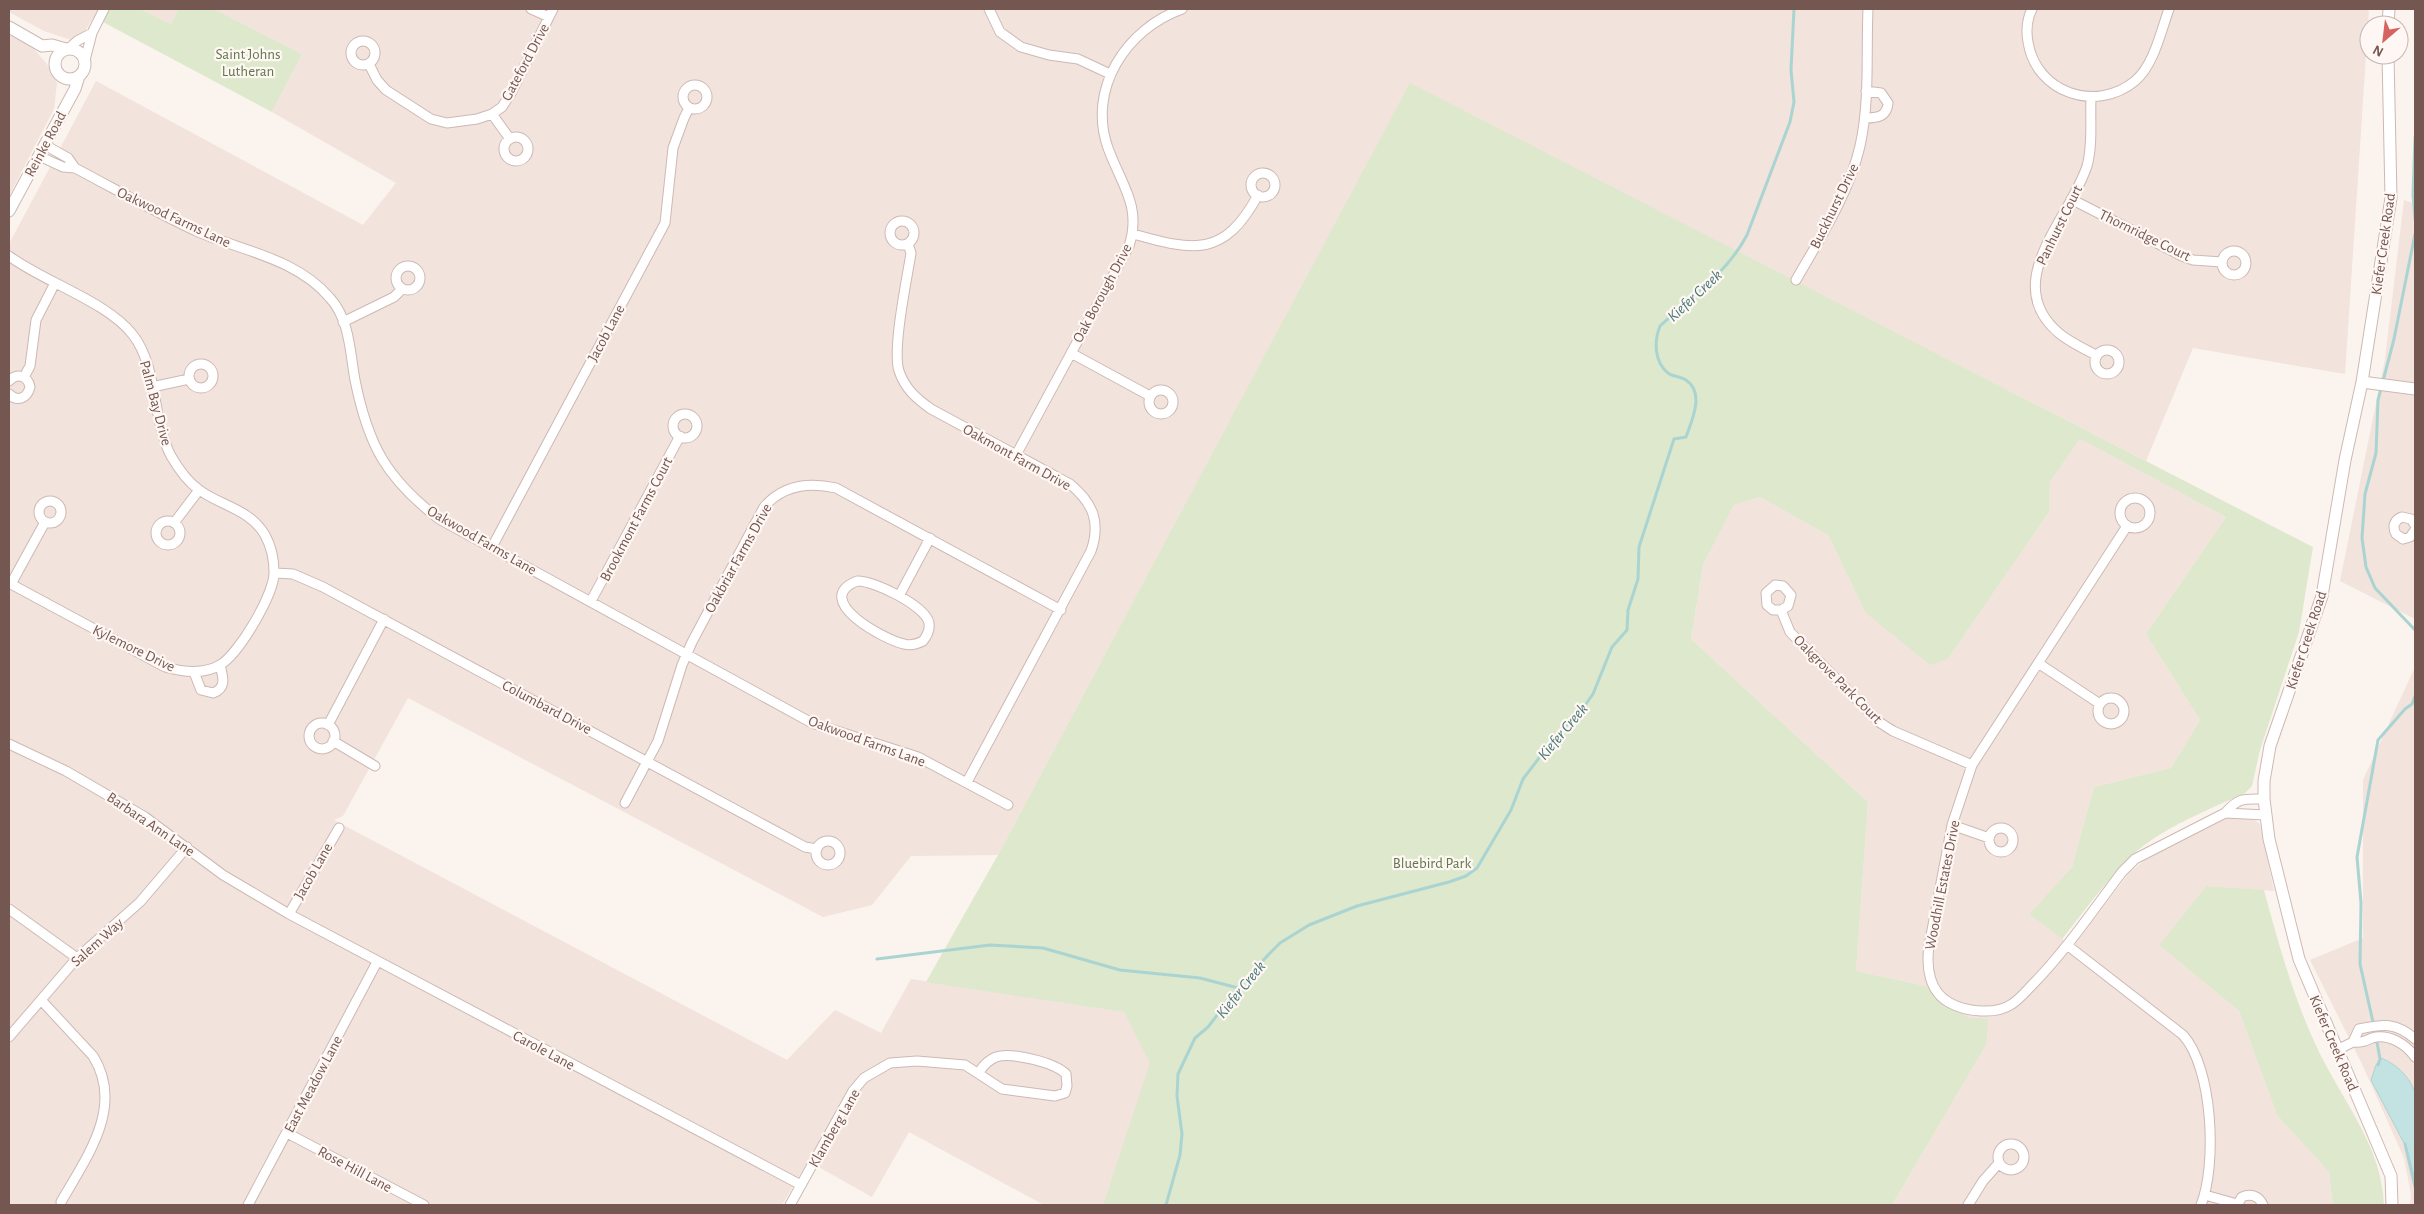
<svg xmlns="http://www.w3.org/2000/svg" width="2424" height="1214" font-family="'Alegreya Sans',sans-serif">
  <rect width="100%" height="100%" fill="#fbf3ed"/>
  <!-- residential -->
  <path fill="#f2e3dc" d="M9,9H111L105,23L93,18L85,31L71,40L44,31L9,12Z
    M140,9H178L171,24Z
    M214,9H2369L2345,374L2193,348L2146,461L1410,84L998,855L911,856L872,905L823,917L408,698L343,816L334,820L787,1060L835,1010L881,1033L911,979L1124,1012L1151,1063L1103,1205H1044L909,1132L872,1197L808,1161L782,1205H9V244L96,81L363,225L396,183L272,112L302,54Z
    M9,35L32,47L47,64L57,83L54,109L9,196Z
    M2404,200L2415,204V619L2340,581L2385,359Z
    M2080,439L2226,517L2146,634L2200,720L2171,768L2094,787L2072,867L2029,914L2073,947L2129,873L2146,859L2189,834L2232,816L2252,818L2260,824L2274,891L2206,886L2159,945L2239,1011L2277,1115L2329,1172L2333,1205H1892L1986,1045L1971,1018L1952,1010L1930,987L1856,971L1868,802L1691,639L1703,565L1734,505L1760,497L1828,535L1865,612L1948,659L2049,512L2050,482Z
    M2415,667V1205H2410L2411,1194L2404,1158L2362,1064L2310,960L2363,938V780Z"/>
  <!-- green -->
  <path fill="#dde8cc" d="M110,9H140L171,24L178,9H214L302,54L272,112L103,22Z
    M1410,83L2313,547L2299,632L2260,750L2252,786L2245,793C2210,809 2174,823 2143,846C2115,867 2085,911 2062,939L2029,914L2072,867L2094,787L2171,768L2200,720L2146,634L2226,517L2080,439L2050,482L2049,512L1948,659L1930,665L1865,612L1828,535L1760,497L1734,505L1703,565L1691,639L1868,802L1856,971L1930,987L1952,1010L1971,1018L1988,1019L1986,1045L1892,1205H1103L1150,1063L1124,1012L926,982L998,855Z
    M2206,886L2264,890C2279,946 2294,1000 2319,1052C2344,1103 2382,1147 2384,1205H2333L2329,1172L2277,1115L2239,1011L2159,945Z"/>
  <!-- water -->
  <path fill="#c2e3e1" stroke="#aad4d2" d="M2381,1058C2396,1064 2408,1075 2414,1090C2419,1101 2415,1164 2415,1180L2407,1149L2371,1080L2376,1065Z"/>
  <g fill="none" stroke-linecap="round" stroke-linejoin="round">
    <!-- stream -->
    <path stroke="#aad4d2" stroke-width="3" d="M2415,137L2413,195L2415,219
      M2415,234L2394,339L2378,400L2376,453L2365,494L2362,538L2366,567L2375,588L2415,630
      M877,959L990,945L1043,948L1120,970L1200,978L1238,988
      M2378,1065L2380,1059L2375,1031L2360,964L2361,903L2357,857L2378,740L2405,709L2412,704L2415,696
      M2405,1144L2415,1187
      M1166,1205L1180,1155L1182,1134L1177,1096L1178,1074L1195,1038L1208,1027L1238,988L1269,954L1280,943L1309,925L1357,906L1449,882L1466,876L1477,868L1511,810L1523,779L1555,737L1581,711L1593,694L1612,647L1627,630L1628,610L1638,579L1639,547L1674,439L1686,437C1692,420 1705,393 1686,380C1680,376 1673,377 1668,373C1654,362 1654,341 1660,326C1690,299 1728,272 1747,235L1790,122L1794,102L1791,70L1794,9"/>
    <!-- minor casing -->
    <g stroke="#cdb9b3" stroke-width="11">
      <path id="minor" d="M531,9L549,17
        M989,9L1000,32L1021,47L1049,55L1078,59L1110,74
        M2032,9C2027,19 2026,31 2028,42C2036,93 2096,113 2135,81C2154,65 2161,31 2169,9
        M351 53a12 12 0 1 1 24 0a12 12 0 1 1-24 0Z
        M68,49L77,41L92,33
        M85,60L92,33L104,9
        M369,64L377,80L386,90L431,119L447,123L477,119L492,114L502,107L511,93L553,9
        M683 97a12 12 0 1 1 24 0a12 12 0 1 1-24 0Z
        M2091,98C2090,119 2093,145 2087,166C2070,219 1998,283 2060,334C2070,342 2084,349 2096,355
        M492,114L510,139
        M1865,118C1877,118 1887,117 1888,103L1881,93L1866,91
        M504 149a12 12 0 1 1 24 0a12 12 0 1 1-24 0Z
        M45,145L68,158L75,168
        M39,156L63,167L75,168C115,189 155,212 196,231C242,251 296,258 330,298C350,320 350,353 355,380C368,445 386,478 439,519L812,723L918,757L1008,805
        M1251 185a12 12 0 1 1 24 0a12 12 0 1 1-24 0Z
        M2071,199L2182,256L2193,260L2222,262
        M890 233a12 12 0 1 1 24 0a12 12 0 1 1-24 0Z
        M1133,234C1194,251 1224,258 1258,195
        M908,244L911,253C907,279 892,349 899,371C905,389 917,399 931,409L1070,484C1093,503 1101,522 1091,551L967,782
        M2222 263a12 12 0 1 1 24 0a12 12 0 1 1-24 0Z
        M9,256C44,282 108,302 133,335C158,367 152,420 171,456C178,468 187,481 198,489C220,506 249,508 265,535C271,546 274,560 274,572C275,593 239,654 220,665C203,675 183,672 165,667L9,583
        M396 278a12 12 0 1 1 24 0a12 12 0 1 1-24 0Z
        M1796,280C1820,238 1849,194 1860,146C1870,101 1866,54 1868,9
        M343,322L394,297L402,289
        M2095 362a12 12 0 1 1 24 0a12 12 0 1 1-24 0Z
        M1071,353L1150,396
        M189 376a12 12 0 1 1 24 0a12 12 0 1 1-24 0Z
        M24,377L30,366L36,320L55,283
        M9,381C17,372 28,376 30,387C27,399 17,402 9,394
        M152,387L189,379
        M1149 402a12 12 0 1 1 24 0a12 12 0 1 1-24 0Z
        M673 426a12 12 0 1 1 24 0a12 12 0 1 1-24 0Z
        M1016,455L1129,246C1142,206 1121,184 1108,148C1087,89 1126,29 1182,9
        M2120 513a15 15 0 1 1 30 0a15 15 0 1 1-30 0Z
        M39 512a11 11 0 1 1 22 0a11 11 0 1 1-22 0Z
        M156 533a12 12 0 1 1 24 0a12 12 0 1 1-24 0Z
        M174,523L199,490
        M2415,525L2411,519L2402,517C2394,520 2392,527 2396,534L2403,539L2410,537L2415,530
        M2127,526L1972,765L1952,825L1929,946C1926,967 1929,992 1950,1003C1966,1012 1996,1015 2012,1004C2020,999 2027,990 2034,983C2067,949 2094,909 2122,872L2135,859L2225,813C2239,797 2244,799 2264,799
        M492,547L665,223L673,148L684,118L689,108
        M275,573L293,574L323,587L805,847L817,849
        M857,581C873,580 926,606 929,623C930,630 927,636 923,641C917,644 911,646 904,644C885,640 810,600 857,581Z
        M11,584L45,522
        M899,596L930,538
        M591,601L680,436
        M1781,610L1788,606L1791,595L1783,586L1775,585L1766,593L1767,605L1773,610H1781L1790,632L1879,722L1893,731L1972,765
        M2038,663L2100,704
        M194,672L201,690L213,693C227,688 223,677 220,665
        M2098 711a13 13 0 1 1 26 0a13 13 0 1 1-26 0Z
        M309 736a13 13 0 1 1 26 0a13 13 0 1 1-26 0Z
        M328,725L384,619
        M333,741L375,766
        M9,744L66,771L145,817L223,875L289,914L801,1185
        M625,803L658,741L682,665L692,642L764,507C783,485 809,482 836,488L1061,610
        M2225,813L2266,815
        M1952,825L1989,838
        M1989 840a12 12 0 1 1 24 0a12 12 0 1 1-24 0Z
        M816 853a12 12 0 1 1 24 0a12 12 0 1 1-24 0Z
        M9,909L77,958
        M289,914L339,828
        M2067,945L2183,1035C2213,1068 2217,1165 2201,1205
        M41,1000L93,1056C125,1107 86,1158 61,1202
        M9,1037L77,958L140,902L187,847
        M2353,1042C2361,1043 2365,1041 2372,1038C2388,1033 2406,1044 2415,1057
        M2337,1050L2353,1042L2359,1029C2383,1024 2396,1022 2415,1039
        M287,1133L424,1205
        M1998 1157a13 13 0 1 1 26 0a13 13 0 1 1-26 0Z
        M2205,1195L2237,1204
        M248,1205L377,962
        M790,1205L853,1091L864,1078L890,1063L917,1061L965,1065L1002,1089L1055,1096L1065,1093L1067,1086L1066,1074C1054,1062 1011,1052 996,1057C988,1060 983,1066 979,1072
        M1968,1205L1983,1181L1999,1163
        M2237,1205L2242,1197C2251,1193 2259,1196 2263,1205"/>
    </g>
    <!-- tertiary casing -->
    <g stroke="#cdb9b3" stroke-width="13">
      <path id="tertiary" d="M2388,25L2389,9
        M9,27L42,46L52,45L66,49
        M55 64a15 15 0 1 1 30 0a15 15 0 1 1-30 0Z
        M2388,55L2391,198L2362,382L2345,460L2322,596L2270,746L2264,781V799L2269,839L2299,959L2391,1176L2392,1205
        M9,211L75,89L79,76
        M2362,382L2415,389"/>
    </g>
    <!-- minor -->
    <use href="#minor" stroke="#fff" stroke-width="9"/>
    <!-- tertiary -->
    <use href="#tertiary" stroke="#fff" stroke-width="11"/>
  </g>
  <g text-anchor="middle" stroke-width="4.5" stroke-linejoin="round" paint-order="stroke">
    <!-- park labels -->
    <g font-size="15" fill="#61784b" stroke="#fef7f3">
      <text x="248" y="59">Saint Johns<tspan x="248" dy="17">Lutheran</tspan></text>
      <text x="1432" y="868">Bluebird Park</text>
    </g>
    <!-- street labels -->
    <g font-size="15" fill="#745751" stroke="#fef7f3">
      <text transform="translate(525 62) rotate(-62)" y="5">Gateford Drive</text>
      <text transform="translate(45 144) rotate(-62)" y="5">Reinke Road</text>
      <text transform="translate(1834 206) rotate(-64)" y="5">Buckhurst Drive</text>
      <text transform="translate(174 217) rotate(25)" y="5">Oakwood Farms Lane</text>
      <text transform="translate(2059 225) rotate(-64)" y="5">Panhurst Court</text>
      <text transform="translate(2145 235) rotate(26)" y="5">Thornridge Court</text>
      <text transform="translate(2383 244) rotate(-82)" y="5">Kiefer Creek Road</text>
      <text transform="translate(1102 293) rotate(-62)" y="5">Oak Borough Drive</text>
      <text transform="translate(606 333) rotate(-62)" y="5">Jacob Lane</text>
      <text transform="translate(156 403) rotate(75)" y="5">Palm Bay Drive</text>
      <text transform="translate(1017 457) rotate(29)" y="5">Oakmont Farm Drive</text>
      <text transform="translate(636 519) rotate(-62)" y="5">Brookmont Farms Court</text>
      <text transform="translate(482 540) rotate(30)" y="5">Oakwood Farms Lane</text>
      <text transform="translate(738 558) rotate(-61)" y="5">Oakbriar Farms Drive</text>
      <text transform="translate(2306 640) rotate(-72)" y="5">Kiefer Creek Road</text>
      <text transform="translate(134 648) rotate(26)" y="5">Kylemore Drive</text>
      <text transform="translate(1838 679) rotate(45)" y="5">Oakgrove Park Court</text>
      <text transform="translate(547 707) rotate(28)" y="5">Columbard Drive</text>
      <text transform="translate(867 741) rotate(20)" y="5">Oakwood Farms Lane</text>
      <text transform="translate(151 824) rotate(34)" y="5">Barbara Ann Lane</text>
      <text transform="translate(313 871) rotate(-60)" y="5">Jacob Lane</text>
      <text transform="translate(1942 885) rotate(-79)" y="5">Woodhill Estates Drive</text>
      <text transform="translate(97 942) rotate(-42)" y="5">Salem Way</text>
      <text transform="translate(2334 1043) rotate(67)" y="5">Kiefer Creek Road</text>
      <text transform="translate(544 1050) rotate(28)" y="5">Carole Lane</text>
      <text transform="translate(313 1084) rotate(-62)" y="5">East Meadow Lane</text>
      <text transform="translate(834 1128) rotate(-60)" y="5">Klamberg Lane</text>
      <text transform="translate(355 1169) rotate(28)" y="5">Rose Hill Lane</text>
    </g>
    <!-- water labels -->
    <g font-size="16" font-style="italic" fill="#467776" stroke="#fef7f3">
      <text transform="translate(1694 295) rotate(-43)" y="6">Kiefer Creek</text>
      <text transform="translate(1562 731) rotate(-50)" y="6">Kiefer Creek</text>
      <text transform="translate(1240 989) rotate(-51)" y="6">Kiefer Creek</text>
    </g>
  </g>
  <!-- border -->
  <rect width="2424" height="1214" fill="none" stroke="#745751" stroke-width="20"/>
  <!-- north arrow -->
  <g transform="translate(2384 40) rotate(208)"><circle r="24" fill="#fef7f3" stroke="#c7b7b2"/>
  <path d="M0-4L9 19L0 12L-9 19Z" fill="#d66360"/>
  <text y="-8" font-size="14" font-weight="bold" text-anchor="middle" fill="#745751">N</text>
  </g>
</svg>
